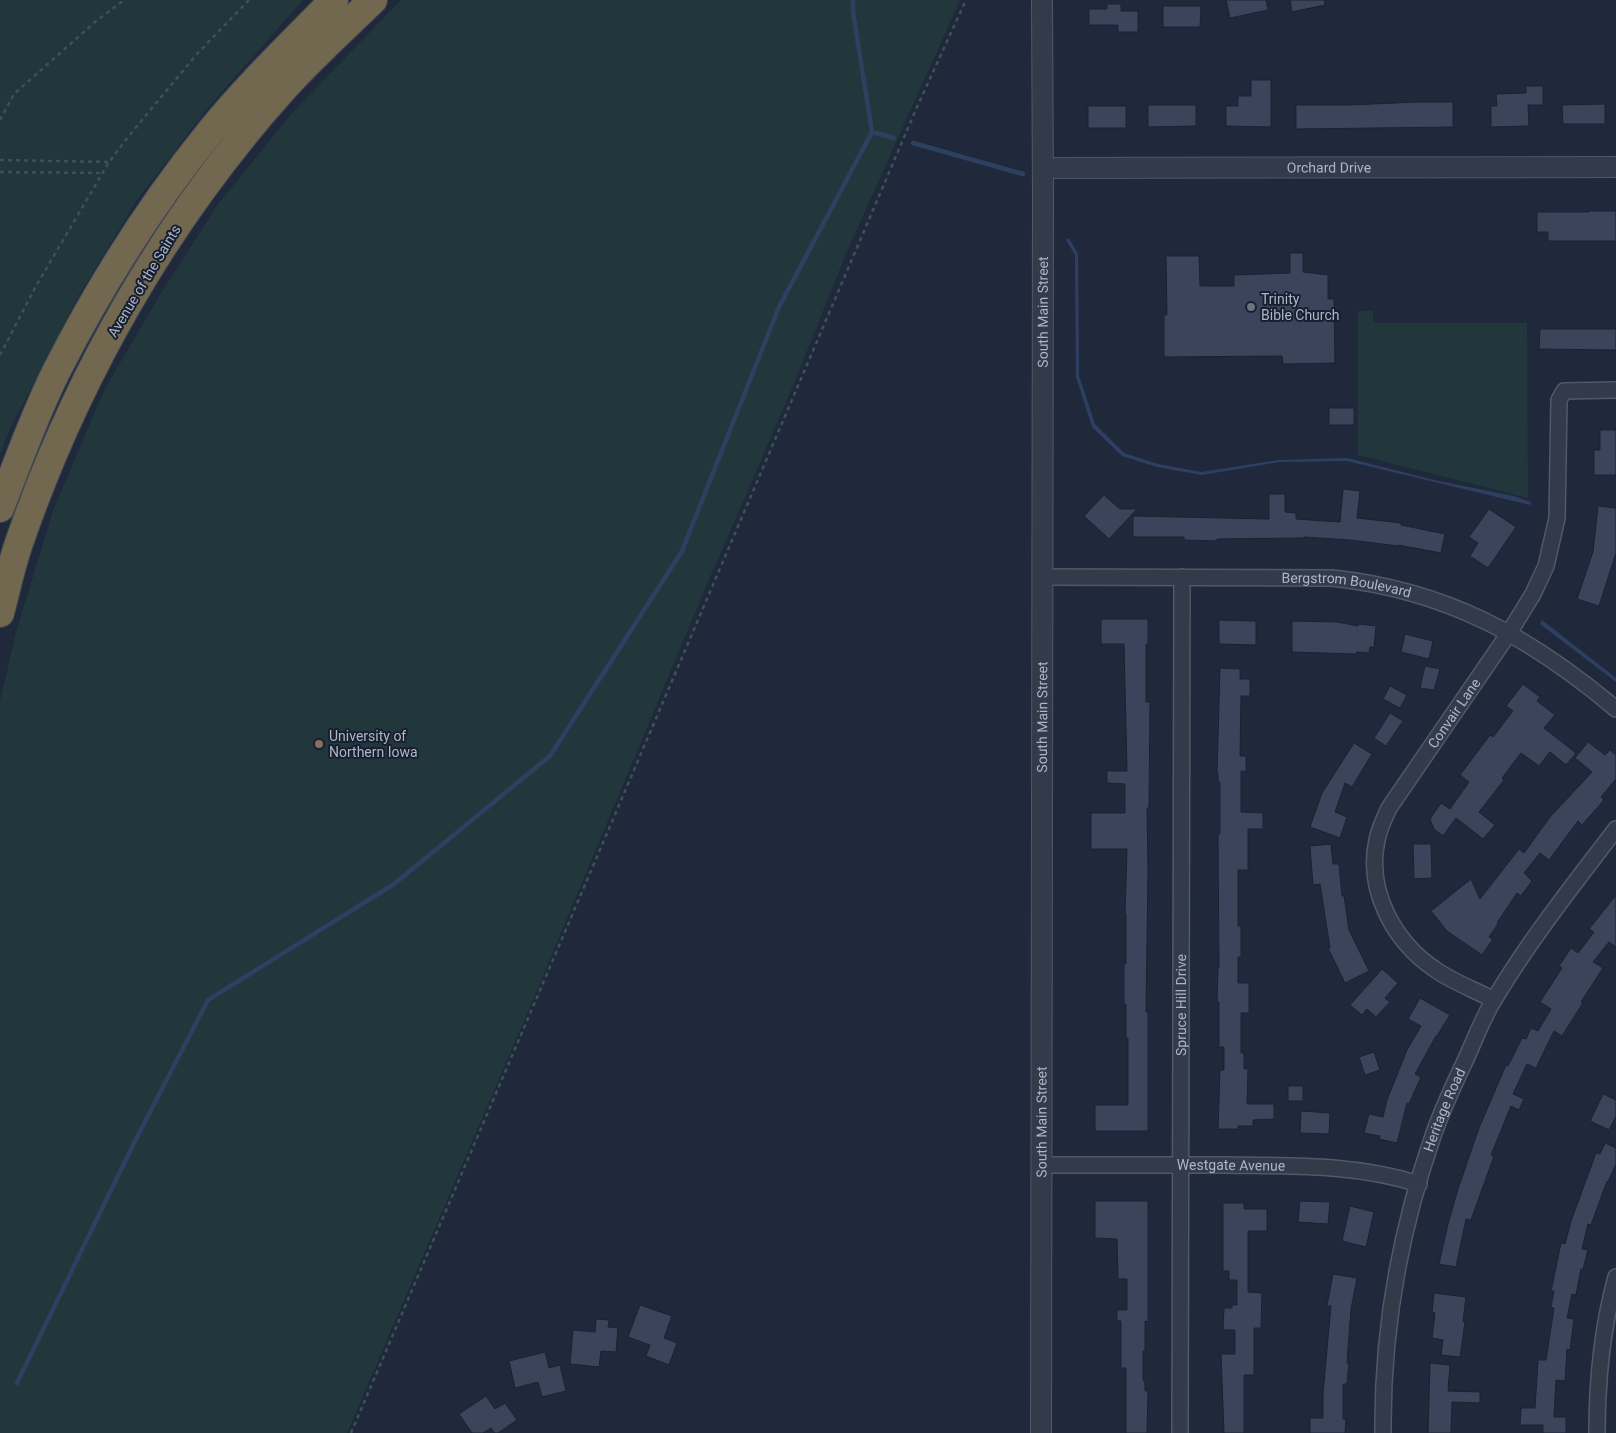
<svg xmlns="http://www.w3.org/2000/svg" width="1616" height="1433" font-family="Roboto,sans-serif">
  <rect width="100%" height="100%" fill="#1f293b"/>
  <!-- green -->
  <path fill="#21373c" d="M0,0H303L207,109L137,200L79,295L9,431L0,455Z
    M401,0H960L848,249L791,391L705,589L527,1014L347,1433H0V702L16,632L53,511L104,390L160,295L218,204L293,112Z
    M1358,311H1373V323H1527L1528,498L1358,455Z"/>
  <!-- water -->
  <path fill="#2e4062" d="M1069,238L1078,254L1079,376L1095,424L1124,453L1158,464L1201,472L1279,460L1347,458L1434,480L1513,496L1531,502L1530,505L1347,461L1280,462L1202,475L1157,467L1122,456L1092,427L1076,377L1075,255L1066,240Z
    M1542,620L1616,678V682L1540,624Z"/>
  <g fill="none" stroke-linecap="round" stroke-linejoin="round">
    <!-- stream -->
    <path stroke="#2e4062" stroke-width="4.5" d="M872,132L894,138
      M913,143L1023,174
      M17,1383L134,1143L208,1000L394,884L550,756L682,551L779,307L872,132L853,12V0"/>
  </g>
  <!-- building -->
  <path fill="#3a455c" stroke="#1a2232" d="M1226,0H1266L1268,10L1230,18Z
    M1290,0H1324L1325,5L1292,12Z
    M1107,4H1121V11H1138V32H1118V25H1089V9H1107Z
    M1163,6H1201L1200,27H1163Z
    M1251,80H1271V127L1226,126V106H1238V96H1251Z
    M1526,86H1543V105H1528L1529,126L1491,127V106H1497L1496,94L1526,93Z
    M1417,102H1453V127L1296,129V105H1351Z
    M1605,104V124H1563L1562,105Z
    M1148,105H1196V126L1148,127Z
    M1088,106H1126V128H1088Z
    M1589,211H1616V241H1548V232H1537V212H1589Z
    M1290,253H1303V272L1328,275V299H1334L1335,363L1283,364L1282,356L1164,357V315H1167L1166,256H1199L1200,286H1234V275L1290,273Z
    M1540,329H1616V350L1539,349Z
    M1329,408H1354V425H1329Z
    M1600,430H1616V475H1594V450H1600Z
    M1343,489L1360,491L1357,518L1401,523V525L1445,534L1441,553L1398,545V546L1350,540L1304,537V538L1217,539V541L1184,540V537H1133V516L1269,519V494H1285V512L1296,513V519L1340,522Z
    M1104,495L1120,509H1137L1109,539L1084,516Z
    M1598,506L1616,508V553L1599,606L1577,599L1593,552Z
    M1489,509L1516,527L1488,568L1470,556L1478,543L1469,537Z
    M1101,619H1148V644H1146V702H1150L1149,808H1147L1148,870L1146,1012H1148V1131H1095V1105H1128V1038H1126V1004H1124V964H1126V914H1125L1127,849H1091V813H1125V784L1107,783V771H1127L1124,644H1101Z
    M1219,620L1256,621V645L1219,644Z
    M1292,621L1337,622L1358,626V624L1376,626L1374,647H1370L1369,653L1357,652L1356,654L1292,652Z
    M1405,634L1433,641L1429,659L1401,652Z
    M1425,666L1440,669L1434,690L1420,688Z
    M1220,668L1240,669V679H1250V696H1241L1240,756H1246V772L1241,771V812L1263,813V829H1248V870H1238V926H1241V957H1238V983H1249V1013H1241V1053H1244V1069H1248L1247,1104H1274V1119L1253,1120V1126H1238V1129H1218L1220,1070H1224V1047H1219V1002H1217L1218,968H1219L1218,834H1220V782H1218V773H1217Z
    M1523,684L1540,697L1537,701L1555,715L1544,728L1576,753L1566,765L1550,752L1539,766L1521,753L1502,778L1504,780L1479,812L1495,825L1483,839L1456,818L1443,836L1434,829L1430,819L1441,803L1450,809L1469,782L1460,775L1490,735L1493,737L1513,711L1506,706Z
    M1390,686L1407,695L1400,708L1383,699Z
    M1390,713L1403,721L1386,746L1374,738Z
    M1588,742L1605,755L1610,750L1616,755V779L1601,797L1604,800L1582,825L1578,821L1549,860L1540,853L1524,873L1532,881L1521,896L1517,893L1497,923L1498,924L1489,937L1493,939L1482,955L1447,931L1431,911L1471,879L1480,899L1519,849L1524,853L1550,817L1592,772L1575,758Z
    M1354,743L1372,754L1352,787L1345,783L1335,812L1347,817L1340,838L1310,827L1322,793Z
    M1331,844L1333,864H1339L1342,896H1344L1349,930L1369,971L1345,983L1328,948H1330L1320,884L1313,885L1310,846Z
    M1413,844H1431L1432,878L1414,879Z
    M1616,895V947L1609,942L1593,962L1603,968L1581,1002L1583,1003L1562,1036L1554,1031L1536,1068L1527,1064L1513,1094L1524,1099L1519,1110L1511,1106L1491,1155L1494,1156L1471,1220L1466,1219L1456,1267L1439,1264L1448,1224L1458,1189L1479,1128L1506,1065L1508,1066L1522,1038L1526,1039L1531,1028L1538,1031L1551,1009L1540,1002L1562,968L1559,966L1571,948L1578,953L1594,932L1589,929Z
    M1382,969L1398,983L1385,998L1390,1002L1376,1017L1367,1009L1362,1015L1350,1005Z
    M1420,998L1450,1015L1437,1036H1436L1415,1074L1421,1077L1409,1104L1407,1103L1397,1143L1379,1139L1380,1136L1364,1133L1369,1114L1383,1117L1387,1100L1407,1050L1421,1026L1408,1019Z
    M1374,1052L1380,1070L1365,1075L1359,1057Z
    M1288,1086H1303V1101H1288Z
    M1603,1094L1616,1100V1116L1609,1130L1590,1121Z
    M1301,1111L1330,1113L1329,1134L1300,1133Z
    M1605,1143L1616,1148V1164L1608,1182L1607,1181L1591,1225L1588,1224L1582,1249L1588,1250L1583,1269H1581L1576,1295L1572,1294L1567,1318L1574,1319L1570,1350L1567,1349L1565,1381L1556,1380L1554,1417H1566V1433H1543V1425H1520L1521,1408H1535L1538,1360H1546L1554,1308L1551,1307L1554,1291H1551L1561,1243L1565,1244L1571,1221L1596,1153L1600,1154Z
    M1095,1201H1148V1322L1145,1321V1351H1143V1380L1145,1381V1391H1148L1147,1433H1126V1368H1121V1321H1117V1310H1127V1279H1118L1117,1239L1095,1238Z
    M1300,1201L1330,1202L1328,1224L1298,1222Z
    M1223,1203H1244V1209H1267V1231H1248V1292L1262,1293L1261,1328H1254V1375H1244V1433H1224L1221,1354H1235V1330H1223L1224,1308H1232V1305H1237V1280H1229V1271H1223Z
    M1350,1206L1374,1212L1366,1247L1342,1241Z
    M1333,1274L1357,1278L1351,1309L1347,1363H1349L1347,1384H1343V1419H1346L1345,1433H1310V1418H1323V1393L1331,1306H1327Z
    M1434,1293L1466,1297L1463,1321L1465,1322L1460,1357L1441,1355L1443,1340L1432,1338L1435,1313L1432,1312Z
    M640,1305L672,1316L664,1338L677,1343L669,1365L646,1356L650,1345L628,1337Z
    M596,1319L609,1320L608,1327L618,1328L616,1352L601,1351L599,1367L570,1364L573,1330L595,1332Z
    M545,1352L549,1368L560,1365L566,1391L542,1397L538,1382L515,1388L509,1361Z
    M1430,1363L1450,1365L1448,1391L1480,1392V1403L1452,1402L1451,1433H1428Z
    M486,1396L495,1409L505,1403L517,1420L498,1433H495L491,1428L483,1433H472L459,1414Z"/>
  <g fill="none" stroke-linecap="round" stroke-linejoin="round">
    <!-- minor casing -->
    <g stroke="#505969" stroke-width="18">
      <g id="minor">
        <path id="s1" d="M1043,577L1332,578C1446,590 1529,636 1616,709"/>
        <path id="s2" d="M1494,1000C1475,990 1453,982 1436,970C1394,942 1366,891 1377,840C1379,829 1384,819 1389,808L1509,633L1533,594L1546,566L1557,518L1559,400L1564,391L1616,390"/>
        <path id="s3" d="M1041,1165C1103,1165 1165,1165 1227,1165C1292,1166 1356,1164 1419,1184"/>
        <path id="s4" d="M1180,1433L1182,577"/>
        <path id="s5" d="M1383,1433C1382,1332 1400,1231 1433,1136C1442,1110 1454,1084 1466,1059C1475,1039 1483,1017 1495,998C1531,938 1574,884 1616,829"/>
        <path d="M1597,1433C1597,1381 1602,1328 1616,1277"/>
      </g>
    </g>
    <!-- tertiary casing -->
    <g stroke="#505969" stroke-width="22">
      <g id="tertiary">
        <path id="s6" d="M1043,168L1616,167"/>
        <path id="s7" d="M1041,1433L1043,198L1042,0"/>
      </g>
    </g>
    <!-- motorway casing -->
    <g stroke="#3d4656" stroke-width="30">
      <path id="motorway" d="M0,508C18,462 34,416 56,372C99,287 150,206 210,132C248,85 292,43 334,0
        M0,613C6,590 11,566 19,543C76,377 166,219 284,88C312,57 343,29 373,0"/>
    </g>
    <!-- path -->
    <path stroke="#3b5356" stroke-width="2.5" stroke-dasharray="4 4" stroke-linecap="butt" d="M0,120L14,94L95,22L124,0
      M0,160L109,162
      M0,172L102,173
      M0,355L36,286L109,162L128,137L196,55L249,0
      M351,1433L917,107L966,0"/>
    <!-- minor -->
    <use href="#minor" stroke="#333b4b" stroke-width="15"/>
    <!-- tertiary -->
    <use href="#tertiary" stroke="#333b4b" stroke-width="20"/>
    <!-- motorway -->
    <use href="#motorway" stroke="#72674f" stroke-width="28"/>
  </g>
  <!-- markers -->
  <circle fill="#6b7280" stroke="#182030" stroke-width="2" cx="1251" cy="307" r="5"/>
  <circle fill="#8d6e63" stroke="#182030" stroke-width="2" cx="319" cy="744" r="5"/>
  <g text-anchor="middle" stroke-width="4" stroke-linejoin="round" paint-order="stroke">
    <!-- street labels -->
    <g font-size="14" fill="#adb6c8" stroke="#182030">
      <text dy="5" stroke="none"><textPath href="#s6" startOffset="286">Orchard Drive</textPath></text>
      <text transform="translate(144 281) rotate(-59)" y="5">Avenue of the Saints</text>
      <text dy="5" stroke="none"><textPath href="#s7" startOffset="1121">South Main Street</textPath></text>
      <text dy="5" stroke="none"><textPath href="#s1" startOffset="304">Bergstrom Boulevard</textPath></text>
      <text dy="5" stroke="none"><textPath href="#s2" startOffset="366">Convair Lane</textPath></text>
      <text dy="5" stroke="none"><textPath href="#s7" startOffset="716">South Main Street</textPath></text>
      <text dy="5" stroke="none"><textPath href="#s4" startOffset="428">Spruce Hill Drive</textPath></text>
      <text dy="5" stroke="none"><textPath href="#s5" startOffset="331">Heritage Road</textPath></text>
      <text dy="5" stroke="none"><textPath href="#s7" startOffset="311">South Main Street</textPath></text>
      <text dy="5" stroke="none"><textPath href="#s3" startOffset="190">Westgate Avenue</textPath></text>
    </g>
    <!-- poi labels -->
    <g font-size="14" fill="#adb6c8" stroke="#182030" text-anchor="start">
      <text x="1261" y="304">Trinity<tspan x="1261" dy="16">Bible Church</tspan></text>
      <text x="329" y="741">University of<tspan x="329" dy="16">Northern Iowa</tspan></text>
    </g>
  </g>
</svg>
